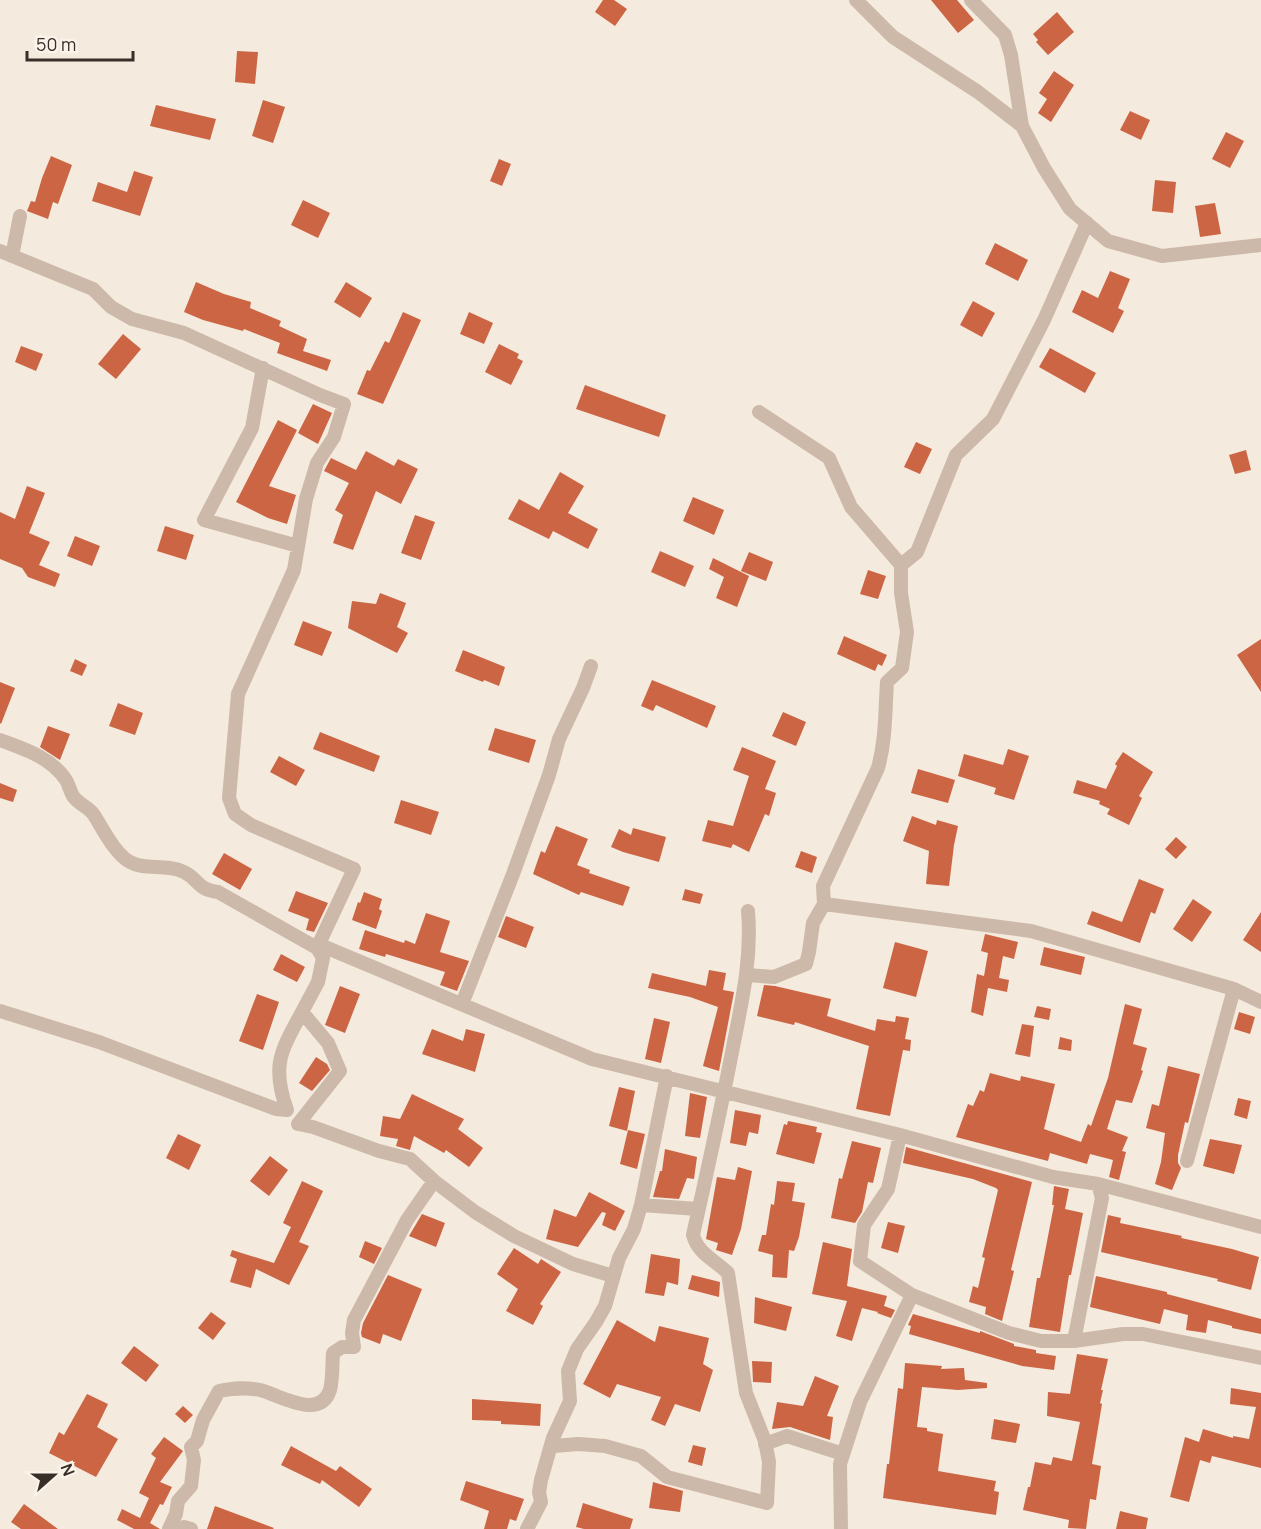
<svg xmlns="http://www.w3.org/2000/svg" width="1261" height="1529" font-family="Manrope,sans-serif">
  <rect width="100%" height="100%" fill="#f4eade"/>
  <!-- building -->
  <path fill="#cc6544" d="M603,0H614L627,9L615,26L595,12Z
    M931,0H957L974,20L958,33Z
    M1057,12L1074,32L1048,55L1036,42L1038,40L1033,34Z
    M237,51L258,52L255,84L235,82Z
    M1054,71L1074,85L1051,122L1038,113L1047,99L1039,93Z
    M263,100L285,107L273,143L252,136Z
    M156,105L216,119L210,140L150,126Z
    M1130,111L1150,120L1141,140L1120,130Z
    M1226,132L1244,141L1230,168L1212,159Z
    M51,156L72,165L58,204L53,202L48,219L27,211L31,201L35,202L42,178Z
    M499,159L511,164L502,186L490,181Z
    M134,171L153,177L140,216L92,201L98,182L127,192Z
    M1155,180L1176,182L1173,213L1152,211Z
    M303,200L330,213L318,238L291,225Z
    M1215,203L1221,234L1200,237L1195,206Z
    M995,243L1028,260L1018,281L985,264Z
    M1110,271L1130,279L1118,308L1124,311L1113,333L1072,312L1082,290L1098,298Z
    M196,282L224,294L251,302L250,308L281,321L279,326L307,339L303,351L331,360L327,371L277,353L280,343L244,329L243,331L203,320L184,312Z
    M346,282L372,298L360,318L334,302Z
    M973,301L995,313L982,337L960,325Z
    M403,312L421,320L383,404L357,394L367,370L370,371L385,341L389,343Z
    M469,312L493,323L484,344L460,334Z
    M123,334L141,349L116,379L98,364Z
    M499,344L519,354L517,358L523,361L511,385L485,372Z
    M21,346L43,354L36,371L15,362Z
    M1050,348L1096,373L1085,393L1039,367Z
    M585,385L666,415L659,437L576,409Z
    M313,404L332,413L318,444L298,433Z
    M278,420L297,430L269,486L296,495L287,524L268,518L236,502Z
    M916,442L932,449L920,474L904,467Z
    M1246,450L1251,470L1235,474L1229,455Z
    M366,451L394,466L398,459L418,469L401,504L376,491L353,550L333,543L343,515L335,510L349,483L324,471L331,458L356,470Z
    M560,472L584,486L568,513L598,529L588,549L553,531L549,539L508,519L519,499L539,510Z
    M27,486L45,493L29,533L50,542L39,565L60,574L55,587L28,577L22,568L0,559V512L15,519Z
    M693,497L724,510L714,535L683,521Z
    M415,515L435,522L421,560L401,553Z
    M165,526L194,535L186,560L157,551Z
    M75,536L100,546L92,566L67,556Z
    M660,551L694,566L685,587L651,572Z
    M749,552L773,562L766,581L741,571Z
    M713,558L749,576L737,607L716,598L724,577L709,569Z
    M868,570L886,576L878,599L860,594Z
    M380,593L406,603L397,627L408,633L397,653L348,628L352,601L376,604Z
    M303,621L332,632L322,656L294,645Z
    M844,636L887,655L882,666L878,664L875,671L837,654Z
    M1261,639V692L1237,655Z
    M463,650L505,667L499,686L484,680L483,682L455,671Z
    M75,659L87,665L82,676L70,671Z
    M652,680L716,706L707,728L656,705L653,711L641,706Z
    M0,682L15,688L1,724L0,723Z
    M118,703L143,713L135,735L109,726Z
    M783,712L806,722L796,746L772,736Z
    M48,726L70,734L60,760L40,747Z
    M495,728L536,740L529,763L488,750Z
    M320,732L380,756L374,772L313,749Z
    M742,747L776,761L765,789L776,793L769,816L765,814L749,852L733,844L731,848L702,841L708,820L733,826L749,776L733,770Z
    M1008,749L1029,756L1014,800L994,794L996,788L958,776L964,754L1003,765Z
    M1123,752L1153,772L1139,796L1142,798L1129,825L1107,814L1110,809L1099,804L1100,801L1073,793L1077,780L1106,789L1117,766L1115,764Z
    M279,756L305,770L296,786L270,772Z
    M918,769L955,780L948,803L911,793Z
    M0,783L17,790L13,802L0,798Z
    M401,800L439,812L431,835L394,823Z
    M912,816L936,825L937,820L958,826L954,845L949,886L926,884L929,851L903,841Z
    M556,826L588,839L577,865L590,870L589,873L630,887L623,906L581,892L579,895L533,874L541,851L545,853Z
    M633,828L666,837L659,862L623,852L611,847L619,829L631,835Z
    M1176,837L1187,847L1176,859L1165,849Z
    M801,851L817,857L812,873L795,867Z
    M224,853L252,869L240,890L212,874Z
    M1139,879L1164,889L1155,914L1151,912L1140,943L1087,924L1092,911L1122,922Z
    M685,889L703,894L700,904L682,900Z
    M296,891L328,903L314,932L306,930L309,919L288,911Z
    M364,892L382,899L379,909L382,911L376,929L352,920L358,902L360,903Z
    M1193,899L1212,912L1192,942L1173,929Z
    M1261,912V952L1243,940Z
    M426,913L450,921L440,952L469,961L457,991L440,985L445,972L386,954L385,957L359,949L365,930L404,943L405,940L415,944Z
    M506,916L534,927L526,948L498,937Z
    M985,934L1018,942L1014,959L1003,956L999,978L1009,980L1007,992L988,988L983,1016L971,1012L977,974L984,976L988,953L981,951Z
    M895,942L928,951L916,997L883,988Z
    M1044,947L1085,957L1081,975L1040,965Z
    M281,954L305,967L297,982L273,970Z
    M709,970L726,973L723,990L734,992L719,1071L703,1066L718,1007L690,997L648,988L652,973L706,986Z
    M764,985L775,986L831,999L827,1016L875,1031L877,1019L895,1022L896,1016L909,1018L905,1039L911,1040L910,1051L903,1050L890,1116L856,1109L869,1046L795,1022L794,1025L757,1016Z
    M340,986L360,994L345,1033L325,1025Z
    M257,994L279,1002L263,1050L239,1041Z
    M1125,1004L1142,1009L1133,1044L1147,1048L1141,1070L1143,1071L1132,1103L1116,1100L1107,1129L1128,1137L1122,1151L1126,1152L1119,1180L1109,1177L1113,1160L1090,1154L1087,1164L1050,1153L1048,1161L956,1137L968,1104L973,1106L980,1090L984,1092L990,1073L1020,1081L1021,1076L1055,1084L1044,1129L1081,1142L1088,1124L1091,1126L1108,1078Z
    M1037,1006L1051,1009L1049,1020L1034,1017Z
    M1239,1012L1255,1017L1250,1034L1234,1029Z
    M654,1018L670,1022L661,1063L645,1059Z
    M1022,1024L1034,1026L1030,1057L1015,1054Z
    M432,1029L463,1041L466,1029L485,1034L475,1072L422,1054Z
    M1060,1037L1072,1040L1071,1051L1058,1049Z
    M316,1057L327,1064L330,1070L312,1091L299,1083Z
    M1168,1066L1200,1074L1188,1123L1185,1122L1178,1155V1163L1181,1168L1172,1190L1155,1184L1161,1162L1165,1133L1146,1128L1152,1104L1159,1106Z
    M619,1087L635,1091L627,1131L609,1126Z
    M690,1093L707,1097L700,1138L685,1136Z
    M412,1094L464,1119L458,1129L483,1148L469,1167L446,1150L444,1153L414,1136L410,1150L396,1146L398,1139L380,1136L383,1116L400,1119Z
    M1238,1098L1251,1101L1247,1119L1234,1115Z
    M735,1110L761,1115L758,1134L749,1132L746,1146L730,1143Z
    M788,1121L817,1127L816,1132L822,1133L814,1164L776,1154L784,1124L787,1125Z
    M628,1130L645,1134L637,1169L620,1164Z
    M178,1134L201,1145L189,1170L166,1158Z
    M1210,1139L1242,1145L1234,1174L1203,1166Z
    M852,1141L881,1148L873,1183L868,1182L862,1212L855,1223L831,1218L839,1178L842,1179Z
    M906,1147L1032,1182L1011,1270L1014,1271L1002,1321L985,1314L986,1307L969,1302L973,1286L978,1288L985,1258L982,1257L998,1190L996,1188L973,1179L903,1163Z
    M665,1149L697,1157L694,1179L687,1178L679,1199L653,1197L660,1171H662Z
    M270,1156L288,1170L269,1196L250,1181Z
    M738,1167L752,1171L741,1229L732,1255L716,1250L718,1243L706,1239L717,1177L735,1180Z
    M302,1181L323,1191L299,1242L309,1246L289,1285L256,1269L251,1288L230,1282L237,1259L230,1256L232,1250L274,1263L291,1227L283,1223Z
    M777,1181L795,1183L792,1201L805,1203L799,1237L794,1251L789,1250L787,1278L772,1277L773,1255L758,1251L762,1235H766L771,1204L774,1205Z
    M1054,1186L1069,1189L1065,1209L1083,1213L1071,1275H1069L1060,1332L1029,1327L1037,1278H1040L1054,1205H1052Z
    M589,1192L625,1211L615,1231L602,1225L606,1213L602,1212L578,1247L546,1239L554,1209L576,1217Z
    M422,1214L445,1223L436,1247L409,1236Z
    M1108,1215L1121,1218L1120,1223L1182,1236L1181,1238L1232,1249L1259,1257L1251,1290L1217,1281L1218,1279L1101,1252Z
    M888,1222L905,1226L898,1253L881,1248Z
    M365,1241L382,1248L374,1264L359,1257Z
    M823,1242L852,1249L847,1286L887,1296L884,1306L895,1310L891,1318L877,1313L878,1312L862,1308L852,1341L836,1336L847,1301L812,1294Z
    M514,1248L538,1264L541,1259L561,1272L540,1304L543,1306L533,1325L506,1311L518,1289L497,1274Z
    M651,1254L680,1259L678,1285L667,1282L664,1296L645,1293Z
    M388,1275L422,1289L401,1341L383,1334L380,1344L362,1337L361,1333L363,1323Z
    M692,1275L720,1282L719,1297L688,1289Z
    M1096,1276L1167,1292V1294L1261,1319V1334L1232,1328V1326L1208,1320L1206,1333L1186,1330L1188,1315L1164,1309L1160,1324L1090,1307Z
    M755,1297L792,1307L786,1331L754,1323Z
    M211,1312L226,1323L213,1340L198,1328Z
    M913,1314L980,1333V1331L1014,1344V1346L1036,1350V1353L1056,1356L1054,1370L1022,1366L909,1334L911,1326L908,1325Z
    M617,1320L655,1342L659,1326L709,1338L703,1364L713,1370L700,1412L675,1404L665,1426L651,1420L661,1397L617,1384L610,1398L583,1384Z
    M134,1346L159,1365L146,1382L121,1363Z
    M1077,1354L1108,1359L1101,1390H1103L1100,1403L1102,1404L1092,1464L1101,1466L1096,1500L1090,1499L1086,1529L1068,1528L1069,1520L1023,1510L1028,1487H1030L1035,1462L1051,1465L1053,1457L1072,1461L1080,1422L1047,1416L1048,1392L1070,1394Z
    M752,1361L772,1362L771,1383L753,1382Z
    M905,1363L942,1366L941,1369L964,1368L965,1380L987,1383V1388L958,1390L922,1387L917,1427L927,1428V1431L943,1434L938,1471L996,1481L994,1491L999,1492L996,1515L883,1498L887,1464H889L898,1388L903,1389Z
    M815,1376L839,1386L827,1416L833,1417L830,1440L790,1427L772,1429L777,1402L803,1406Z
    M1231,1388L1261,1393V1407H1258H1261V1468L1212,1456L1210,1463L1200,1460L1189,1502L1170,1497L1185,1437L1199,1442L1203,1429L1233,1438V1436L1249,1439L1256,1407L1230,1404Z
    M87,1394L108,1404L97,1427L118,1439L96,1477L49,1453L59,1432L64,1435Z
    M472,1399L541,1404L540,1426L501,1424V1421L472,1420Z
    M183,1406L193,1415L185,1423L175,1414Z
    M994,1419L1020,1424L1016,1443L991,1439Z
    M164,1437L183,1451L160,1482L172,1487L163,1505L160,1504L150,1523L160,1529H134L117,1520L122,1509L140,1518L149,1498L139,1493L156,1458L151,1454Z
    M693,1445L706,1448L702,1466L688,1462Z
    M291,1446L336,1471L340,1466L372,1489L359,1507L322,1480L320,1484L281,1465Z
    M466,1481L524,1499L516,1521L510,1519L507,1529H484L489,1511L460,1500Z
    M653,1482L683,1491L680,1512L649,1508Z
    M583,1503L633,1519L630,1529H584L576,1527Z
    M24,1504L58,1529H21L11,1522Z
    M215,1506L274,1528L273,1529H207Z
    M1120,1511L1148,1518L1146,1529H1116Z"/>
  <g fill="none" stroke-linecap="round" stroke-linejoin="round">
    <!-- street -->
    <path stroke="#cdb9a9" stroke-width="14" d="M856,0L893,37L978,92L1022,126
      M971,0L1005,35L1011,55L1022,126L1044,168L1070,209L1108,241L1162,256L1261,245
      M0,251L93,289L111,307L132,319L184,333L320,395L344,404L334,437L317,463L306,499L294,570L238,694L229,798L235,814L251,825L354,869L317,948L218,892C196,889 200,880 184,872C166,863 145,871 130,862C115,854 103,829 94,815C89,807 78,804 73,796C70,791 69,785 66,780C51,757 24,749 0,740
      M12,256L20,216
      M263,368L252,428L204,520L298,546
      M901,565L917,552L956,455L993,419L1044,320L1087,223
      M824,904L1031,931L1234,989L1261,1002
      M747,975L774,977L806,964L809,952L813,923L824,904L823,886L878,768C886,739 885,712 887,682L902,668L907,632L901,593V565L851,507L829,458L759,412
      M462,1004L513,874L549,775L559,739L583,688L591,666
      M0,1011L99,1042L276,1109L287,1110C271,1065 281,1051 302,1012
      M667,1076L641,1205L634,1229L619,1258L605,1306L596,1322L577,1349L568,1371L570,1401L553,1438L554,1446L578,1444L605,1446L641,1456L667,1477L767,1503L769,1462L765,1441L746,1393L728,1273C715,1260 698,1254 693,1235C707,1172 721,1110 733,1047C742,1001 752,958 748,911
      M1187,1161L1234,989
      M641,1205L698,1209
      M613,1276L573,1264L514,1236L475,1212L434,1181L410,1159L379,1151L313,1127L298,1124L340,1071L328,1043L302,1012L318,982L323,958L317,948L325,947L592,1059L900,1135L1053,1177L1098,1184L1261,1227
      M912,1295L1009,1333L1041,1341H1074L1123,1334H1143L1261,1358
      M1074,1341L1102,1198L1098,1184
      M765,1444L787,1436L843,1454
      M169,1529L176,1514L178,1501L191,1486L194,1460L191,1447L197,1441L203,1420L219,1391C234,1388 245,1387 260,1390C280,1395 320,1421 330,1390C333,1379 332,1364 333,1353L342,1347H354L352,1333L354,1320L407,1220L434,1181
      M181,1529L184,1527L191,1529
      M527,1529L541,1502L539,1492L541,1480L553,1438
      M841,1529L840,1464L860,1402L912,1295L860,1261L864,1225L888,1189L900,1135"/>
  </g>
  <!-- north arrow -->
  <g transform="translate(54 1475) rotate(69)" stroke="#fbf4eb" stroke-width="4.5" paint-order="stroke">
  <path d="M0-4.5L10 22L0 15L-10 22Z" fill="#3a2e29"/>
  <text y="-9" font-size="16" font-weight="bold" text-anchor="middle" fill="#3a2e29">N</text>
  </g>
  <!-- scale -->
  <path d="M27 51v9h106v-9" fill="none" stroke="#3a2e29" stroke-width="3"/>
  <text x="36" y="51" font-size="18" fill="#3a2e29" stroke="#fbf4eb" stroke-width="4.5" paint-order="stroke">50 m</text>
</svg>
